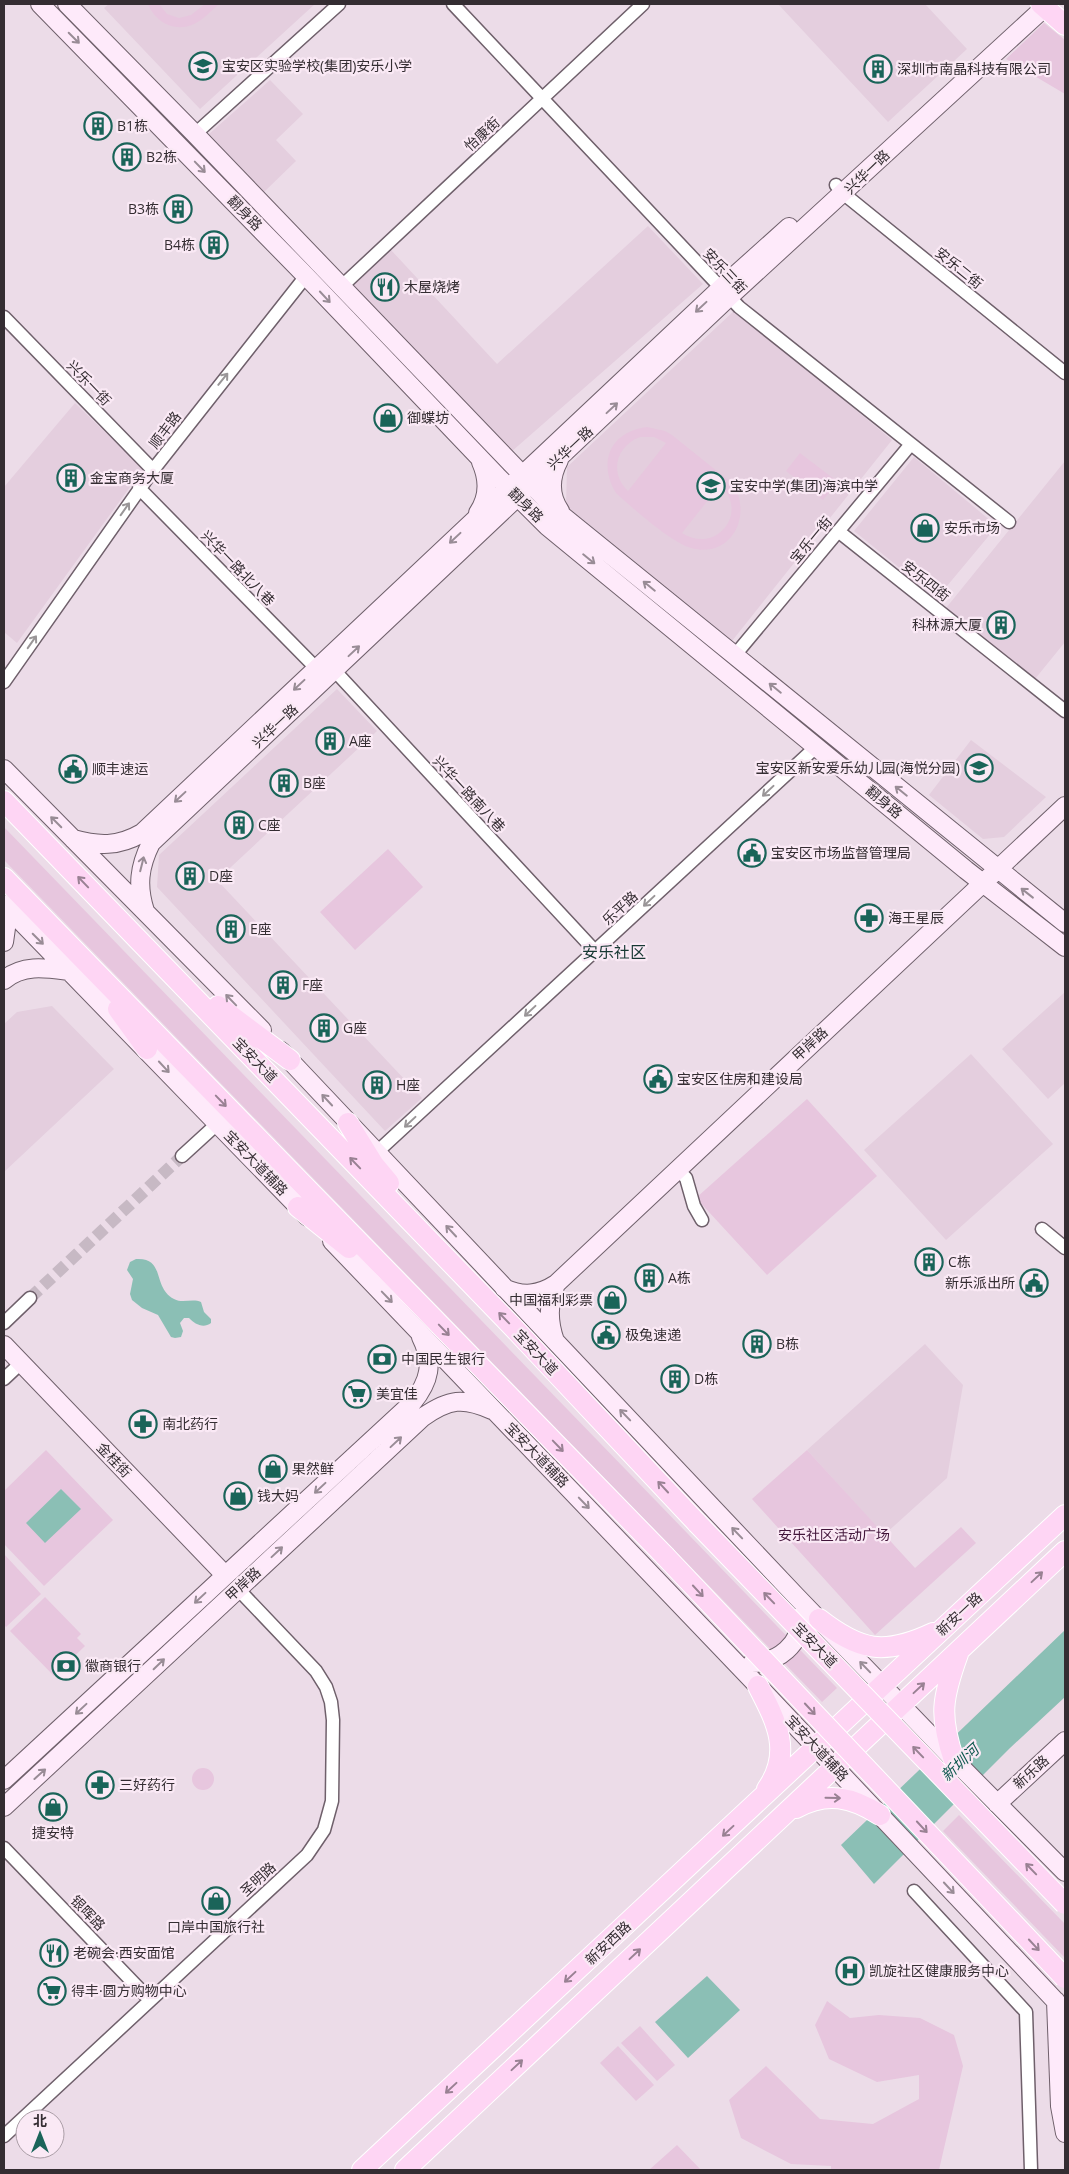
<svg xmlns="http://www.w3.org/2000/svg" width="1069" height="2174" font-family="'Open Sans','Noto Sans SC',sans-serif">
  <rect width="100%" height="100%" fill="#ecdce8"/>
  <!-- built -->
  <path fill="#e4cede" d="M109,4H315L200,109L104,8Z
    M778,4H925L967,49L888,122Z
    M270,80L303,114L276,140L296,161L264,192L209,134Z
    M648,226L703,284L511,452L353,285L391,250L497,364Z
    M735,310L892,440L732,641L566,506L567,467Z
    M75,403L143,469L17,643L4,632V487Z
    M914,457L997,526L937,598L854,531Z
    M1065,461V642L1035,679L946,608Z
    M337,689L377,731L217,880L422,1098L385,1131L157,887L159,855Z
    M971,740L1046,797L1004,837L983,839L929,795Z
    M1065,992V1083L1048,1099L1002,1049Z
    M52,1006L114,1069L4,1172V1024L17,1012Z
    M971,1054L1053,1144L946,1240L864,1150Z
    M925,1344L963,1385L947,1478L884,1535L807,1450Z"/>
  <!-- green -->
  <path fill="#e7c6de" fill-rule="evenodd" d="M148,4H159L167,14L179,18L191,15L205,4H219C211,11 203,20 194,24C175,33 155,22 148,4Z
    M1044,23L1065,40V94L1006,59Z
    M647,427L665,431L672,435L733,484C753,516 731,559 691,548C672,543 631,507 616,493C597,462 611,431 647,427ZM640,437H654L666,443L628,491C609,473 616,446 640,437ZM720,485C750,512 716,555 682,533Z
    M800,453L838,482L823,500L786,471Z
    M4,827L837,1688L822,1702L4,860Z
    M388,849L423,887L355,950L320,912Z
    M807,1099L877,1176L767,1275L696,1198Z
    M46,1450L113,1520L44,1586L4,1544V1491Z
    M807,1450L915,1568L961,1527L976,1543L875,1635L752,1499Z
    M4,1554L41,1594L6,1627L4,1625Z
    M45,1597L81,1634L77,1638L85,1646L54,1676L10,1631Z
    M192 1779a11 11 0 1 1 22 0a11 11 0 1 1-22 0Z
    M959,1815L1065,1924V1958L943,1831Z
    M827,2001L850,2018L879,2015L920,2018L954,2035L963,2066L939,2170H831V2166L791,2164L741,2138L729,2100L766,2066L820,2119L873,2124L919,2099V2075L877,2082L829,2059L815,2025Z
    M640,2026L675,2065L657,2081L621,2043Z
    M618,2046L654,2085L636,2101L600,2063Z
    M677,2145L701,2170H649Z"/>
  <!-- water -->
  <path fill="#8bbfb5" d="M136,1259C166,1257 152,1288 174,1299C183,1304 192,1298 201,1302L204,1312L211,1319V1323C203,1329 195,1324 189,1318H184L180,1323L183,1331L181,1337L175,1338L171,1337L158,1315L142,1308L132,1300L130,1294L133,1279L127,1270L130,1262Z
    M61,1489L81,1509L45,1543L26,1523Z
    M1065,1630V1697L1010,1748L874,1884L841,1845Z
    M707,1976L740,2010L688,2058L655,2022Z"/>
  <g fill="none" stroke-linecap="round" stroke-linejoin="round">
    <!-- street-tunnel -->
    <path stroke="#c7b9c4" stroke-width="12" stroke-dasharray="12 6" stroke-linecap="butt" d="M30,1298L182,1156"/>
    <!-- street casing -->
    <g stroke="#6f606b" stroke-width="15">
      <path id="street" d="M453,4L739,307L1009,522
        M195,134L339,4
        M836,185L844,194L1065,373
        M341,287L643,4
        M4,317L153,470
        M139,488L316,668L334,670L595,951
        M838,531L1065,711
        M735,655L911,444
        M4,682L153,470L306,276
        M377,1152L817,746
        M182,1156L217,1124
        M677,1169L686,1178L694,1206L702,1220
        M1042,1229L1065,1248
        M4,1323L30,1298
        M4,1379L21,1363
        M4,1848L150,2000
        M914,1891L1026,2012L1031,2170
        M4,2136L307,1855L324,1830L332,1801L333,1720L331,1702L326,1687L316,1671L238,1589"/>
    </g>
    <!-- secondary casing -->
    <g stroke="#6f606b" stroke-width="20">
      <path id="secondary" d="M40,4L306,276L497,476L547,526L966,870L1065,947
        M67,4L195,134L559,513L1065,923
        M559,460C550,477 549,495 560,511
        M478,513C489,497 489,480 481,462
        M4,769L262,1030
        M73,839C98,846 118,847 142,833L721,288L789,227
        M4,904L308,1217
        M145,911C137,886 139,867 151,843L729,297L1045,7
        M4,913L6,928L4,942
        M4,980C23,964 46,968 69,971
        M281,1051L795,1595L954,1760L1065,1872
        M332,1241L758,1686L1065,2011
        M504,1288C523,1297 539,1295 556,1284L1065,806
        M555,1341C548,1321 548,1304 556,1284
        M4,1345L225,1575
        M752,1663C778,1663 802,1644 801,1616
        M4,1780L412,1403C430,1381 434,1363 421,1337
        M997,1804L1065,1741
        M4,1807L423,1417C449,1399 463,1397 492,1410
        M1056,2001L1060,2106L1065,2133"/>
    </g>
    <!-- primary casing -->
    <g stroke="#fff" stroke-width="22">
      <path id="primary" d="M1041,4L1065,25
        M4,801L511,1325L697,1523
        M4,878L665,1556
        M218,1006L290,1060
        M118,1009L147,1049
        M348,1123L374,1165L389,1183
        M298,1207L349,1248
        M819,1619C860,1651 884,1656 933,1633
        M758,1686C776,1721 793,1752 767,1789
        M954,1760C939,1716 942,1698 958,1654
        M796,1808C827,1791 852,1797 880,1815
        M362,2170L1065,1515
        M405,2170L1065,1551"/>
    </g>
    <!-- street -->
    <use href="#street" stroke="#fff" stroke-width="12"/>
    <!-- secondary -->
    <use href="#secondary" stroke="#feeafa" stroke-width="18"/>
    <!-- primary -->
    <use href="#primary" stroke="#fed5f4" stroke-width="20"/>
    <!-- primary-bridge casing -->
    <g stroke="#fff" stroke-width="22" stroke-linecap="butt">
      <path id="primary-bridge" d="M697,1523L1065,1904
        M665,1556L1065,1978"/>
    </g>
    <!-- primary-bridge -->
    <use href="#primary-bridge" stroke="#fed5f4" stroke-width="20"/>
  </g>
  <!-- one-way arrows -->
  <defs><path id="oneway-shaft" d="M-6 0H5M1.5-3L5.5 0L1.5 3" fill="none" stroke-width="1.6" stroke-linecap="round" stroke-linejoin="round" transform="scale(1.25)"/></defs>
  <g stroke="#998c96">
    <use href="#oneway-shaft" transform="translate(74 38) rotate(45)"/>
    <use href="#oneway-shaft" transform="translate(200 167) rotate(46)"/>
    <use href="#oneway-shaft" transform="translate(325 297) rotate(47)"/>
    <use href="#oneway-shaft" transform="translate(701 307) rotate(137)"/>
    <use href="#oneway-shaft" transform="translate(612 408) rotate(-43)"/>
    <use href="#oneway-shaft" transform="translate(455 538) rotate(137)"/>
    <use href="#oneway-shaft" transform="translate(589 559) rotate(39)"/>
    <use href="#oneway-shaft" transform="translate(649 586) rotate(-141)"/>
    <use href="#oneway-shaft" transform="translate(354 651) rotate(-43)"/>
    <use href="#oneway-shaft" transform="translate(299 685) rotate(137)"/>
    <use href="#oneway-shaft" transform="translate(775 688) rotate(-141)"/>
    <use href="#oneway-shaft" transform="translate(901 791) rotate(-141)"/>
    <use href="#oneway-shaft" transform="translate(180 797) rotate(137)"/>
    <use href="#oneway-shaft" transform="translate(56 822) rotate(-135)"/>
    <use href="#oneway-shaft" transform="translate(142 864) rotate(-76)"/>
    <use href="#oneway-shaft" transform="translate(1027 893) rotate(-142)"/>
    <use href="#oneway-shaft" transform="translate(38 939) rotate(45)"/>
    <use href="#oneway-shaft" transform="translate(231 1000) rotate(-134)"/>
    <use href="#oneway-shaft" transform="translate(164 1067) rotate(47)"/>
    <use href="#oneway-shaft" transform="translate(327 1100) rotate(-133)"/>
    <use href="#oneway-shaft" transform="translate(451 1231) rotate(-133)"/>
    <use href="#oneway-shaft" transform="translate(387 1297) rotate(46)"/>
    <use href="#oneway-shaft" transform="translate(625 1415) rotate(-134)"/>
    <use href="#oneway-shaft" transform="translate(396 1442) rotate(-43)"/>
    <use href="#oneway-shaft" transform="translate(320 1488) rotate(137)"/>
    <use href="#oneway-shaft" transform="translate(584 1503) rotate(46)"/>
    <use href="#oneway-shaft" transform="translate(737 1533) rotate(-134)"/>
    <use href="#oneway-shaft" transform="translate(277 1552) rotate(-43)"/>
    <use href="#oneway-shaft" transform="translate(200 1598) rotate(137)"/>
    <use href="#oneway-shaft" transform="translate(159 1664) rotate(-44)"/>
    <use href="#oneway-shaft" transform="translate(865 1667) rotate(-134)"/>
    <use href="#oneway-shaft" transform="translate(81 1709) rotate(137)"/>
    <use href="#oneway-shaft" transform="translate(40 1774) rotate(-42)"/>
    <use href="#oneway-shaft" transform="translate(949 1888) rotate(47)"/>
  </g>
  <g stroke="#9a9698">
    <use href="#oneway-shaft" transform="translate(223 379) rotate(-51)"/>
    <use href="#oneway-shaft" transform="translate(125 509) rotate(-55)"/>
    <use href="#oneway-shaft" transform="translate(32 642) rotate(-55)"/>
    <use href="#oneway-shaft" transform="translate(768 791) rotate(137)"/>
    <use href="#oneway-shaft" transform="translate(649 901) rotate(137)"/>
    <use href="#oneway-shaft" transform="translate(530 1011) rotate(137)"/>
    <use href="#oneway-shaft" transform="translate(410 1122) rotate(137)"/>
  </g>
  <g stroke="#998193">
    <use href="#oneway-shaft" transform="translate(83 882) rotate(-134)"/>
    <use href="#oneway-shaft" transform="translate(221 1101) rotate(46)"/>
    <use href="#oneway-shaft" transform="translate(355 1163) rotate(-134)"/>
    <use href="#oneway-shaft" transform="translate(504 1318) rotate(-134)"/>
    <use href="#oneway-shaft" transform="translate(444 1330) rotate(46)"/>
    <use href="#oneway-shaft" transform="translate(558 1446) rotate(46)"/>
    <use href="#oneway-shaft" transform="translate(663 1487) rotate(-133)"/>
    <use href="#oneway-shaft" transform="translate(1037 1577) rotate(-43)"/>
    <use href="#oneway-shaft" transform="translate(698 1591) rotate(47)"/>
    <use href="#oneway-shaft" transform="translate(769 1598) rotate(-134)"/>
    <use href="#oneway-shaft" transform="translate(919 1688) rotate(-43)"/>
    <use href="#oneway-shaft" transform="translate(810 1709) rotate(47)"/>
    <use href="#oneway-shaft" transform="translate(918 1752) rotate(-134)"/>
    <use href="#oneway-shaft" transform="translate(833 1798) rotate(1)"/>
    <use href="#oneway-shaft" transform="translate(922 1827) rotate(47)"/>
    <use href="#oneway-shaft" transform="translate(728 1831) rotate(137)"/>
    <use href="#oneway-shaft" transform="translate(1031 1869) rotate(-134)"/>
    <use href="#oneway-shaft" transform="translate(1034 1945) rotate(47)"/>
    <use href="#oneway-shaft" transform="translate(635 1954) rotate(-43)"/>
    <use href="#oneway-shaft" transform="translate(570 1977) rotate(137)"/>
    <use href="#oneway-shaft" transform="translate(517 2065) rotate(-43)"/>
    <use href="#oneway-shaft" transform="translate(451 2088) rotate(137)"/>
  </g>
  <!-- icons -->
  <defs>
    <g id="school-ring" transform="scale(1.4375)"><circle r="9.5" fill="#fae9f5" stroke="#1a6459" stroke-width="1.5"/><path d="M0-5L7-2L0 1L-7-2ZM-4 1L0 2.5L4 1V4Q0 6-4 4Z" fill="#1a6459"/></g>
    <g id="building-ring" transform="scale(1.4375)"><circle r="9.5" fill="#fae9f5" stroke="#1a6459" stroke-width="1.5"/><path d="M-4-6H4V6H1V3H-1V6H-4ZM-2.5-4.3h1.7v1.8h-1.7ZM.8-4.3h1.7v1.8H.8ZM-2.5-1h1.7V.8h-1.7ZM.8-1h1.7V.8H.8Z" fill="#1a6459"/></g>
    <g id="restaurant-ring" transform="scale(1.4375)"><circle r="9.5" fill="#fae9f5" stroke="#1a6459" stroke-width="1.5"/><path d="M-5-6h1v4h1v-4h1v4h1v-4h1v5L-1.5 .5V6h-2V.5L-5-1ZM5-6V6H3V1.5H1.5Q1.5-4 5-6Z" fill="#1a6459"/></g>
    <g id="shop-ring" transform="scale(1.4375)"><circle r="9.5" fill="#fae9f5" stroke="#1a6459" stroke-width="1.5"/><path d="M-5-2.5h2.3a2.7 3.5 0 0 1 5.4 0H5L5.5 6h-11ZM-1.5-2.5h3a1.5 2.3 0 0 0-3 0Z" fill="#1a6459"/></g>
    <g id="civic-ring" transform="scale(1.4375)"><circle r="9.5" fill="#fae9f5" stroke="#1a6459" stroke-width="1.5"/><path d="M-.6-6.5H3V-4.5H.6V-3L4-1V1h2V6H-6V1h2V-1L-.6-3ZM-1.2 2.5V6h2.4V2.5Z" fill="#1a6459"/></g>
    <g id="pharmacy-ring" transform="scale(1.4375)"><circle r="9.5" fill="#fae9f5" stroke="#1a6459" stroke-width="1.5"/><path d="M-2-6h4v4h4v4h-4v4h-4v-4h-4v-4h4Z" fill="#1a6459"/></g>
    <g id="bank-ring" transform="scale(1.4375)"><circle r="9.5" fill="#fae9f5" stroke="#1a6459" stroke-width="1.5"/><path d="M-6-4H6V4H-6ZM0-2.3a2.3 2.3 0 1 0 0 4.6a2.3 2.3 0 1 0 0-4.6Z" fill="#1a6459"/></g>
    <g id="supermarket-ring" transform="scale(1.4375)"><circle r="9.5" fill="#fae9f5" stroke="#1a6459" stroke-width="1.5"/><path d="M-6-5.5h2.5l.6 2H6L4.5 2H-2.5L-4.4-4H-6ZM-1.5 3.2a1.3 1.3 0 1 0 .1 0ZM3 3.2a1.3 1.3 0 1 0 .1 0Z" fill="#1a6459"/></g>
    <g id="hospital-ring" transform="scale(1.4375)"><circle r="9.5" fill="#fae9f5" stroke="#1a6459" stroke-width="1.5"/><path d="M-5-5h3v3.5h4V-5h3V5h-3V1.5h-4V5h-3Z" fill="#1a6459"/></g>
  </defs>
  <g fill-rule="evenodd">
    <use href="#school-ring" x="203" y="66"/>
    <use href="#building-ring" x="878" y="69"/>
    <use href="#building-ring" x="98" y="126"/>
    <use href="#building-ring" x="127" y="157"/>
    <use href="#building-ring" x="178" y="209"/>
    <use href="#building-ring" x="214" y="245"/>
    <use href="#restaurant-ring" x="385" y="287"/>
    <use href="#shop-ring" x="388" y="418"/>
    <use href="#building-ring" x="71" y="478"/>
    <use href="#school-ring" x="711" y="486"/>
    <use href="#shop-ring" x="925" y="528"/>
    <use href="#building-ring" x="1001" y="625"/>
    <use href="#building-ring" x="330" y="741"/>
    <use href="#school-ring" x="979" y="768"/>
    <use href="#civic-ring" x="73" y="769"/>
    <use href="#building-ring" x="284" y="783"/>
    <use href="#building-ring" x="239" y="825"/>
    <use href="#civic-ring" x="752" y="853"/>
    <use href="#building-ring" x="190" y="876"/>
    <use href="#pharmacy-ring" x="869" y="918"/>
    <use href="#building-ring" x="231" y="929"/>
    <use href="#building-ring" x="283" y="985"/>
    <use href="#building-ring" x="324" y="1028"/>
    <use href="#civic-ring" x="658" y="1079"/>
    <use href="#building-ring" x="377" y="1085"/>
    <use href="#building-ring" x="929" y="1262"/>
    <use href="#building-ring" x="649" y="1278"/>
    <use href="#civic-ring" x="1034" y="1283"/>
    <use href="#shop-ring" x="612" y="1300"/>
    <use href="#civic-ring" x="606" y="1335"/>
    <use href="#building-ring" x="757" y="1344"/>
    <use href="#bank-ring" x="382" y="1359"/>
    <use href="#building-ring" x="675" y="1379"/>
    <use href="#supermarket-ring" x="357" y="1394"/>
    <use href="#pharmacy-ring" x="143" y="1424"/>
    <use href="#shop-ring" x="273" y="1469"/>
    <use href="#shop-ring" x="238" y="1496"/>
    <use href="#bank-ring" x="66" y="1666"/>
    <use href="#pharmacy-ring" x="100" y="1785"/>
    <use href="#shop-ring" x="53" y="1807"/>
    <use href="#shop-ring" x="216" y="1901"/>
    <use href="#restaurant-ring" x="54" y="1953"/>
    <use href="#hospital-ring" x="850" y="1971"/>
    <use href="#supermarket-ring" x="52" y="1991"/>
  </g>
  <g text-anchor="middle" stroke-width="4.5" stroke-linejoin="round" paint-order="stroke">
    <!-- poi labels -->
    <g font-size="14" fill="#342d32" stroke="#fae9f5" text-anchor="start">
      <text x="222" y="71">宝安区实验学校(集团)安乐小学</text>
      <text x="897" y="74">深圳市南晶科技有限公司</text>
      <text x="117" y="131">B1栋</text>
      <text x="146" y="162">B2栋</text>
      <text x="159" y="214" text-anchor="end">B3栋</text>
      <text x="195" y="250" text-anchor="end">B4栋</text>
      <text x="404" y="292">木屋烧烤</text>
      <text x="407" y="423">御蝶坊</text>
      <text x="90" y="483">金宝商务大厦</text>
      <text x="730" y="491">宝安中学(集团)海滨中学</text>
      <text x="944" y="533">安乐市场</text>
      <text x="982" y="630" text-anchor="end">科林源大厦</text>
      <text x="349" y="746">A座</text>
      <text x="960" y="773" text-anchor="end">宝安区新安爱乐幼儿园(海悦分园)</text>
      <text x="92" y="774">顺丰速运</text>
      <text x="303" y="788">B座</text>
      <text x="258" y="830">C座</text>
      <text x="771" y="858">宝安区市场监督管理局</text>
      <text x="209" y="881">D座</text>
      <text x="888" y="923">海王星辰</text>
      <text x="250" y="934">E座</text>
      <text x="302" y="990">F座</text>
      <text x="343" y="1033">G座</text>
      <text x="677" y="1084">宝安区住房和建设局</text>
      <text x="396" y="1090">H座</text>
      <text x="948" y="1267">C栋</text>
      <text x="668" y="1283">A栋</text>
      <text x="1015" y="1288" text-anchor="end">新乐派出所</text>
      <text x="593" y="1305" text-anchor="end">中国福利彩票</text>
      <text x="625" y="1340">极兔速递</text>
      <text x="776" y="1349">B栋</text>
      <text x="401" y="1364">中国民生银行</text>
      <text x="694" y="1384">D栋</text>
      <text x="376" y="1399">美宜佳</text>
      <text x="162" y="1429">南北药行</text>
      <text x="292" y="1474">果然鲜</text>
      <text x="257" y="1501">钱大妈</text>
      <text x="85" y="1671">徽商银行</text>
      <text x="119" y="1790">三好药行</text>
      <text x="53" y="1838" text-anchor="middle">捷安特</text>
      <text x="216" y="1932" text-anchor="middle">口岸中国旅行社</text>
      <text x="73" y="1958">老碗会·西安面馆</text>
      <text x="869" y="1976">凯旋社区健康服务中心</text>
      <text x="71" y="1996">得丰·圆方购物中心</text>
    </g>
    <!-- street labels -->
    <g font-size="14" fill="#342d32" stroke="#fae9f5">
      <text transform="translate(482 134) rotate(-43)" y="5">怡康街</text>
      <text transform="translate(867 172) rotate(-44)" y="5">兴华一路</text>
      <text transform="translate(245 213) rotate(46)" y="5">翻身路</text>
      <text transform="translate(959 268) rotate(39)" y="5">安乐二街</text>
      <text transform="translate(725 271) rotate(47)" y="5">安乐三街</text>
      <text transform="translate(89 383) rotate(46)" y="5">兴乐一街</text>
      <text transform="translate(165 430) rotate(-53)" y="5">顺丰路</text>
      <text transform="translate(570 448) rotate(-43)" y="5">兴华一路</text>
      <text transform="translate(526 505) rotate(45)" y="5">翻身路</text>
      <text transform="translate(811 540) rotate(-50)" y="5">宝乐一街</text>
      <text transform="translate(238 568) rotate(46)" y="5">兴华一路北八巷</text>
      <text transform="translate(926 581) rotate(38)" y="5">安乐四街</text>
      <text transform="translate(275 726) rotate(-43)" y="5">兴华一路</text>
      <text transform="translate(469 794) rotate(47)" y="5">兴华一路南八巷</text>
      <text transform="translate(884 802) rotate(40)" y="5">翻身路</text>
      <text transform="translate(620 908) rotate(-43)" y="5">乐平路</text>
      <text transform="translate(810 1044) rotate(-43)" y="5">甲岸路</text>
      <text transform="translate(255 1060) rotate(46)" y="5">宝安大道</text>
      <text transform="translate(256 1163) rotate(46)" y="5">宝安大道辅路</text>
      <text transform="translate(536 1352) rotate(47)" y="5">宝安大道</text>
      <text transform="translate(537 1455) rotate(46)" y="5">宝安大道辅路</text>
      <text transform="translate(114 1460) rotate(46)" y="5">金桂街</text>
      <text transform="translate(243 1584) rotate(-43)" y="5">甲岸路</text>
      <text transform="translate(959 1614) rotate(-43)" y="5">新安一路</text>
      <text transform="translate(815 1645) rotate(46)" y="5">宝安大道</text>
      <text transform="translate(817 1748) rotate(47)" y="5">宝安大道辅路</text>
      <text transform="translate(1031 1772) rotate(-42)" y="5">新乐路</text>
      <text transform="translate(258 1879) rotate(-43)" y="5">圣明路</text>
      <text transform="translate(88 1913) rotate(46)" y="5">银晖路</text>
      <text transform="translate(608 1943) rotate(-43)" y="5">新安西路</text>
    </g>
    <!-- park labels -->
    <g font-size="14" fill="#42153a" stroke="#fae9f5">
      <text x="834" y="1540">安乐社区活动广场</text>
    </g>
    <!-- water labels -->
    <g font-size="15" font-style="italic" fill="#0c574d" stroke="#fae9f5">
      <text transform="translate(960 1763) rotate(-43)" y="5">新圳河</text>
    </g>
    <!-- quarter labels -->
    <g font-size="16" fill="#173833" stroke="#fae9f5">
      <text x="614" y="958">安乐社区</text>
    </g>
  </g>
  <!-- border -->
  <rect width="1069" height="2174" fill="none" stroke="#342d32" stroke-width="10"/>
  <!-- north arrow -->
  <g transform="translate(40 2134)"><circle r="24" fill="#fae9f5" stroke="#ab9ea7"/>
  <path d="M0-4L9 19L0 12L-9 19Z" fill="#1a6459"/>
  <text y="-8" font-size="14" font-weight="bold" text-anchor="middle" fill="#342d32">北</text>
  </g>
</svg>
